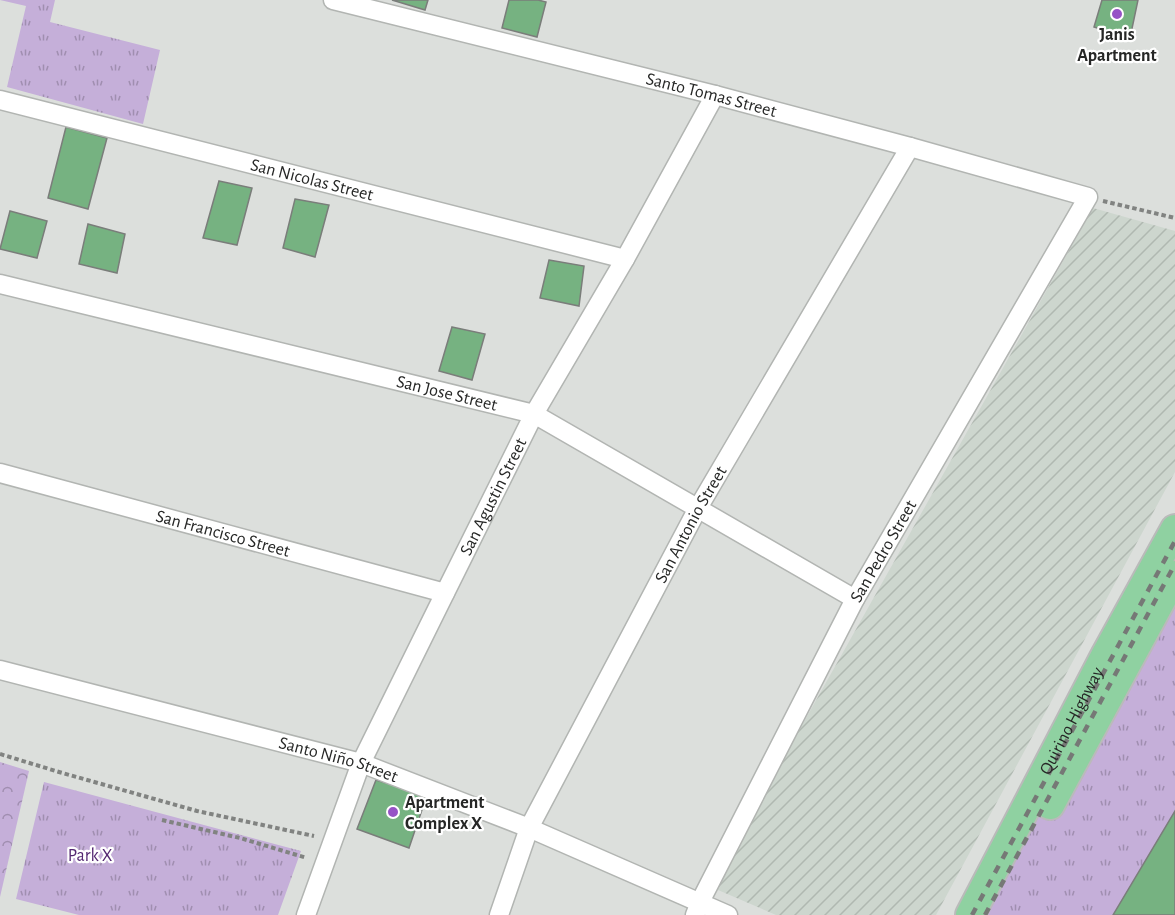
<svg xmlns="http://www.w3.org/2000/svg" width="1175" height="915" font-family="'Alegreya Sans',sans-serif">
  <defs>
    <pattern id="industrial-furrows" width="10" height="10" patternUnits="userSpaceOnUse" patternTransform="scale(1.5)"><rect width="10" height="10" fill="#cdd6ce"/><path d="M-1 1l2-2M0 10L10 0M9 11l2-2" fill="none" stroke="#b0b8b1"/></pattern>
    <pattern id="grass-tufts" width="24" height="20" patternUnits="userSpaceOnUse" patternTransform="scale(1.5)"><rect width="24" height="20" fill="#c5afd9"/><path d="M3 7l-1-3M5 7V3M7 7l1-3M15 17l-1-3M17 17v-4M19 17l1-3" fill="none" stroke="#a08eb0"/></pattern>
    <pattern id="forest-crowns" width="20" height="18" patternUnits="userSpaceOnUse" patternTransform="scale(1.5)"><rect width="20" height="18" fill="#c5afd9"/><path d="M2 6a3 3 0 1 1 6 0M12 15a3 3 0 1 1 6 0" fill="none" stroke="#a08eb0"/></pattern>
  </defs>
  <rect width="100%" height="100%" fill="#dcdfdc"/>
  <!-- industrial -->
  <path fill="url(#industrial-furrows)" d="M1093,208L1175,231V472L936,915H776L711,887Z"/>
  <!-- grass -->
  <path fill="url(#grass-tufts)" d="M0,0H55L50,22L160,50L143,124L7,87L26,6Z
    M1175,554V915H978Z
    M44,782L301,851L278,915H79L16,899Z"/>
  <!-- forest -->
  <path fill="url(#forest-crowns)" d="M0,762L29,771L0,897Z"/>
  <!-- building -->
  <path fill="#76b281" stroke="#7a7d7a" stroke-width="1.5" d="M392,0H428L425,10Z
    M509,0H538L546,2L537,37L502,28Z
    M1102,0H1138L1130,38L1094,27Z
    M66,127L107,138L88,209L48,198Z
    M219,181L252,188L237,245L203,238Z
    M295,199L329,205L315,257L283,248Z
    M10,211L47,221L37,258L0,249Z
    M88,224L125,234L117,273L79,264Z
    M549,260L584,266L579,306L540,298Z
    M452,327L485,334L472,380L439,371Z
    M376,780L427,795L409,848L357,829Z
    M1175,811V915H1113Z"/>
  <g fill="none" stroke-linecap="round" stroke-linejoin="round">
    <!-- minor casing -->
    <g stroke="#b2b5b2" stroke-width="21">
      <g id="minor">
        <path id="s1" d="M333,0L715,95L910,147L1088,197L855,599L700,902L695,915"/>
        <path id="s2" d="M0,100L625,259"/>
        <path id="s3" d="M0,284L534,414L855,599"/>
        <path id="s4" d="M0,473L445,593"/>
        <path id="s5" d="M0,670L361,763L529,828L728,915"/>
        <path id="s6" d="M306,915L361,763L445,593L534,414L625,259L715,95"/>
        <path id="s7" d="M499,915L529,828L698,508L910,147"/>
      </g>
    </g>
    <!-- primary casing -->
    <g stroke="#bababa" stroke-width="32">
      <g id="primary">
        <path d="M1050,805L1175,575"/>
        <path id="s8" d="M970,915L1106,654L1175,529"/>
      </g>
    </g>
    <!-- path -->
    <path stroke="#818381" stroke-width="4" stroke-dasharray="4.5 3" stroke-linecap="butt" d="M1103,201L1175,218
      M0,754L59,772L197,811L314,836
      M162,820L240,838L307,858"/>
    <!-- minor -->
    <use href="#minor" stroke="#fff" stroke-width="18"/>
    <!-- primary -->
    <use href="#primary" stroke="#8fd1a1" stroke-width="28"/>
    <!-- rail -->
    <path stroke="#767876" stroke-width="4.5" stroke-dasharray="8 8" stroke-linecap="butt" d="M972,915L1175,541
      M985,915L1175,564"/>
  </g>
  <!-- markers -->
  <g fill="#9652c6" stroke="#fff" stroke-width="2">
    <circle cx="1117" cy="14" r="6"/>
    <circle cx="393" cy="812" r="6"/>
  </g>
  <g text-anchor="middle" stroke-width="4.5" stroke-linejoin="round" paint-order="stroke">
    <!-- poi labels -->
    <g font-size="18" font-weight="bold" fill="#262726" stroke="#fff">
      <text x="1117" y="40">Janis<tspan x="1117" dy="21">Apartment</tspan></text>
      <text x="405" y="808" text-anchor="start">Apartment<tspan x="405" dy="21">Complex X</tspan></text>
    </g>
    <!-- street labels -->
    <g font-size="18" fill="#262726" stroke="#fff">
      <text dy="6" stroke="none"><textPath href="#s1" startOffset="390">Santo Tomas Street</textPath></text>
      <text dy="6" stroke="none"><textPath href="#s2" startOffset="322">San Nicolas Street</textPath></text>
      <text dy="6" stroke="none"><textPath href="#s3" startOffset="460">San Jose Street</textPath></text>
      <text dy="6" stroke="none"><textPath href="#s6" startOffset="459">San Agustin Street</textPath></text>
      <text dy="6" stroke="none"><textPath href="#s7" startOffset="436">San Antonio Street</textPath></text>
      <text dy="6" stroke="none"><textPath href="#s4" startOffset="231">San Francisco Street</textPath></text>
      <text transform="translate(883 551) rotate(-60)" y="6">San Pedro Street</text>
      <text dy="6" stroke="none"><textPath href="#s8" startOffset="219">Quirino Highway</textPath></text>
      <text dy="6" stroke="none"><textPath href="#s5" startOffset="350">Santo Niño Street</textPath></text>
    </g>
    <!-- park labels -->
    <g font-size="18" fill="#542872" stroke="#fff">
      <text x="90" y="861">Park X</text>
    </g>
  </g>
</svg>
